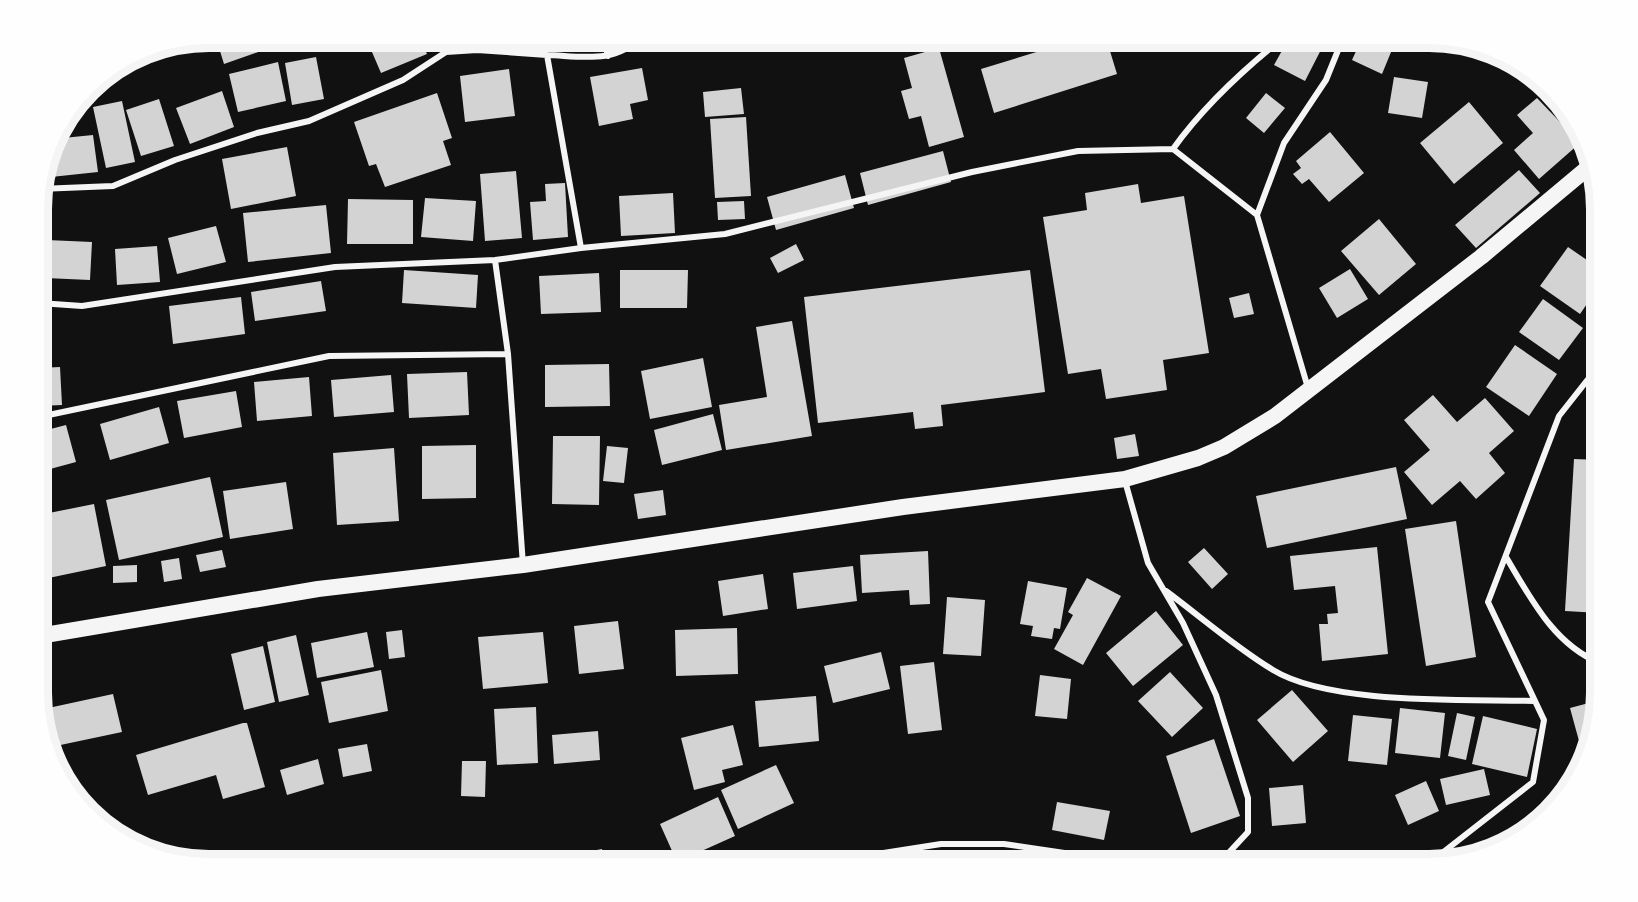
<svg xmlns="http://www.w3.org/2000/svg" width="1638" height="902" font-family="Lora,serif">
  <rect width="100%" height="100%" fill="#111"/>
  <!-- building -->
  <path fill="#d3d3d3" d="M216,38H260L264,50L224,64Z
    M366,38H420L427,54L381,73Z
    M670,38H699L683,52Z
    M1082,38H1106L1117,74L994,113L981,69Z
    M1289,38H1327L1305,81L1274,65Z
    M1362,38L1396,40L1382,74L1352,60Z
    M939,48L964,137L929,147L921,116L909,119L901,91L912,88L904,58Z
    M316,57L324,99L292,105L285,63Z
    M278,62L286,101L238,112L229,74Z
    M642,68L648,100L630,104L633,119L599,126L590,77Z
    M509,69L515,116L465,122L460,76Z
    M1394,77L1428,82L1422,118L1388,113Z
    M741,88L744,114L705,117L703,92Z
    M222,91L234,127L190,144L176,108Z
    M437,93L452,138L443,141L451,165L385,187L376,164L369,166L354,122Z
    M1266,93L1285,108L1264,133L1246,118Z
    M1537,98L1580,143L1539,179L1514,150L1533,133L1517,115Z
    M159,99L174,146L141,156L126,110Z
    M122,101L135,162L106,168L93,107Z
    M1469,102L1503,143L1454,184L1420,143Z
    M746,117L751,196L715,198L710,119Z
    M1330,132L1364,173L1329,202L1309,179L1302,184L1293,174L1301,168L1296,161Z
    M93,135L98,172L51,177L48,156L53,139Z
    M287,147L296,196L231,209L222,159Z
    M943,151L951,182L868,205L860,173Z
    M1519,170L1540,193L1476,248L1455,225Z
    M516,171L522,238L485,241L480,174Z
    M845,175L854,208L776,230L767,197Z
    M565,183L568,237L533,240L530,202L546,201L545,184Z
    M1138,184L1141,203L1184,196L1209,353L1163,360L1167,390L1106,399L1101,369L1068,374L1043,217L1087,210L1085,193Z
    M673,193L675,233L621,236L619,196Z
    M425,198L476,201L473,241L421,237Z
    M348,199L413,200V244H347Z
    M744,201L745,219L718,220L717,202Z
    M326,205L331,253L248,262L243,213Z
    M1379,219L1416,264L1379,295L1341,251Z
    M216,226L226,262L177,274L168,238Z
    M47,240L92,242L90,280L45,278Z
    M796,244L804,260L778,273L770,258Z
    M157,246L160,282L117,285L115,249Z
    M1568,247L1600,269V285L1580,314L1540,286Z
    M1350,269L1368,299L1337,318L1319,288Z
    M404,270L478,275L476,308L402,303Z
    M620,270H688L687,308H620Z
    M1030,270L1045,392L941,405L943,426L915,429L913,412L818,423L804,297Z
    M599,273L601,312L541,314L539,276Z
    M321,281L326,311L255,321L251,292Z
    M1249,293L1254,314L1234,318L1229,298Z
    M241,297L245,334L173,344L169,306Z
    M1543,299L1583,328L1559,360L1519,332Z
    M792,321L812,436L726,450L719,405L767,397L756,327Z
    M1515,345L1557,374L1529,416L1486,387Z
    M703,358L712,407L650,419L641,371Z
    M609,364L610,406L545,407V365Z
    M60,367L62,405L39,406V368Z
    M467,372L469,415L409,418L407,374Z
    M391,375L394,412L334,417L331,380Z
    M309,377L312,416L257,421L254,382Z
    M236,391L242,427L184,438L177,401Z
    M1433,395L1457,422L1485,398L1514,431L1489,453L1505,473L1476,499L1460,481L1432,505L1404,472L1430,450L1404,420Z
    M159,407L169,443L110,460L100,424Z
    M713,414L722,450L662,465L654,430Z
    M66,425L76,462L39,472V432Z
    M1135,434L1139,456L1117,459L1114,438Z
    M553,436H600L599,505L552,504Z
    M476,445V498L422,499V446Z
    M607,446L628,448L624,483L603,481Z
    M394,448L399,521L337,525L333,453Z
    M1574,459L1600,460V613L1565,611Z
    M1396,467L1407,519L1267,548L1256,496Z
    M210,477L223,537L119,560L106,500Z
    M286,482L293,529L230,539L223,491Z
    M663,490L666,515L638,519L634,494Z
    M94,504L106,566L39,580V515Z
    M1456,521L1476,657L1426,666L1405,529Z
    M1377,547L1388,654L1322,661L1319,624H1328L1327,614L1338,613L1335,586L1294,590L1290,556Z
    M1204,548L1228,574L1212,589L1188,562Z
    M222,550L226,567L200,572L196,555Z
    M928,551L930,604L910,605L909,590L862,593L860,555Z
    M179,558L182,579L164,582L161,561Z
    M137,565V582L113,583V566Z
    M853,566L857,601L797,609L793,573Z
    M763,574L768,609L723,616L718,581Z
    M1087,578L1121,596L1083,665L1054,649L1073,615L1068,612Z
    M1028,581L1067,588L1060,629L1054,628L1052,639L1031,636L1033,626L1020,624Z
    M947,597L985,600L981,656L943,654Z
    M1156,611L1183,645L1133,686L1106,653Z
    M618,621L624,669L579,674L574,626Z
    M737,628L738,674L676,676L675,630Z
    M402,630L405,657L389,659L386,632Z
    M367,632L374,667L317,678L311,643Z
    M543,632L548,683L483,689L478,637Z
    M296,635L309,695L279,702L267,642Z
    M263,646L275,702L244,710L231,654Z
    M881,652L890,689L833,703L824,666Z
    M934,662L942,730L908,734L900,666Z
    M381,670L388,711L329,723L321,682Z
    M1170,672L1203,708L1172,737L1138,701Z
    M1040,675L1071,679L1067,719L1035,716Z
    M1292,690L1328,731L1293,762L1257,720Z
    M113,694L122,732L51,747L39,710Z
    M816,696L819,741L759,747L755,701Z
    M1600,700L1586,751L1582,752L1570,708Z
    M536,707L538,763L497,765L494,709Z
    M1400,708L1445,713L1440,758L1395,753Z
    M1457,713L1475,717L1466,760L1448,756Z
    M1353,715L1392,719L1387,765L1348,761Z
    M1483,716L1537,729L1527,777L1472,764Z
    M243,723H247L265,787L223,799L216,775L148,795L136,755Z
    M733,725L743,765L722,770L725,782L694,790L681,738Z
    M598,731L600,760L554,764L552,735Z
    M1214,739L1240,816L1191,833L1166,756Z
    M367,744L372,771L343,777L338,749Z
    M318,759L324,784L287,795L280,770Z
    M462,761H486L485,797L461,796Z
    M776,765L794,803L738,829L721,790Z
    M1484,769L1490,795L1446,805L1440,779Z
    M1426,781L1439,811L1408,825L1395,795Z
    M1303,785L1306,823L1272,826L1269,788Z
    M718,797L735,836L677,862L660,824Z
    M1057,802L1110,811L1104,840L1052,830Z
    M99,805L101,821L86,807Z
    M602,849L605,864H556L555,858Z
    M1031,855L1048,858L1047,864H1029Z"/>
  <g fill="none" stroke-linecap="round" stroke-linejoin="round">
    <!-- minor -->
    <path stroke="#f5f5f5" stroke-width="6" d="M603,38L608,56
      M1173,149C1203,107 1243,70 1283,38
      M39,189L113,186L175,160L257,133L309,121L403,80L446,52L477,50L547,55
      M1257,215L1284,143L1326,80L1343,38
      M581,248L547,55C580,56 616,64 639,38
      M495,260L508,354L523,565
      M39,303L82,306L335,267L495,260L581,248L725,234L972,172L1078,151L1173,149L1257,215L1308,388
      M39,417L329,356L508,354
      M1506,557C1530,597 1554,645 1600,663
      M1166,591C1201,617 1235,647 1273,670C1330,705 1465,699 1534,701
      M870,864L877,854L941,844H1004L1105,859L1222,860L1248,832V798L1216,695L1183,623L1148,563L1125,481
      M1428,864L1533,782L1544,720L1488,602L1559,416L1600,364"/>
    <!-- trunk -->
    <path stroke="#f5f5f5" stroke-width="16" d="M39,636L318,589L523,565L903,507L1125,479L1198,458L1224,447L1275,416L1481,257L1590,166"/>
  </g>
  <!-- crop -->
  <path d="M0 0H1638V902H0ZM209 48H1429A161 161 0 0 1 1590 209V693A161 161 0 0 1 1429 854H209A161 161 0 0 1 48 693V209A161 161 0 0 1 209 48Z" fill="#fefefe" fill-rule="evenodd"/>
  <path fill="none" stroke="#f5f5f5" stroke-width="8" d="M209 48H1429A161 161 0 0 1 1590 209V693A161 161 0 0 1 1429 854H209A161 161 0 0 1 48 693V209A161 161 0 0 1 209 48Z"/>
</svg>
